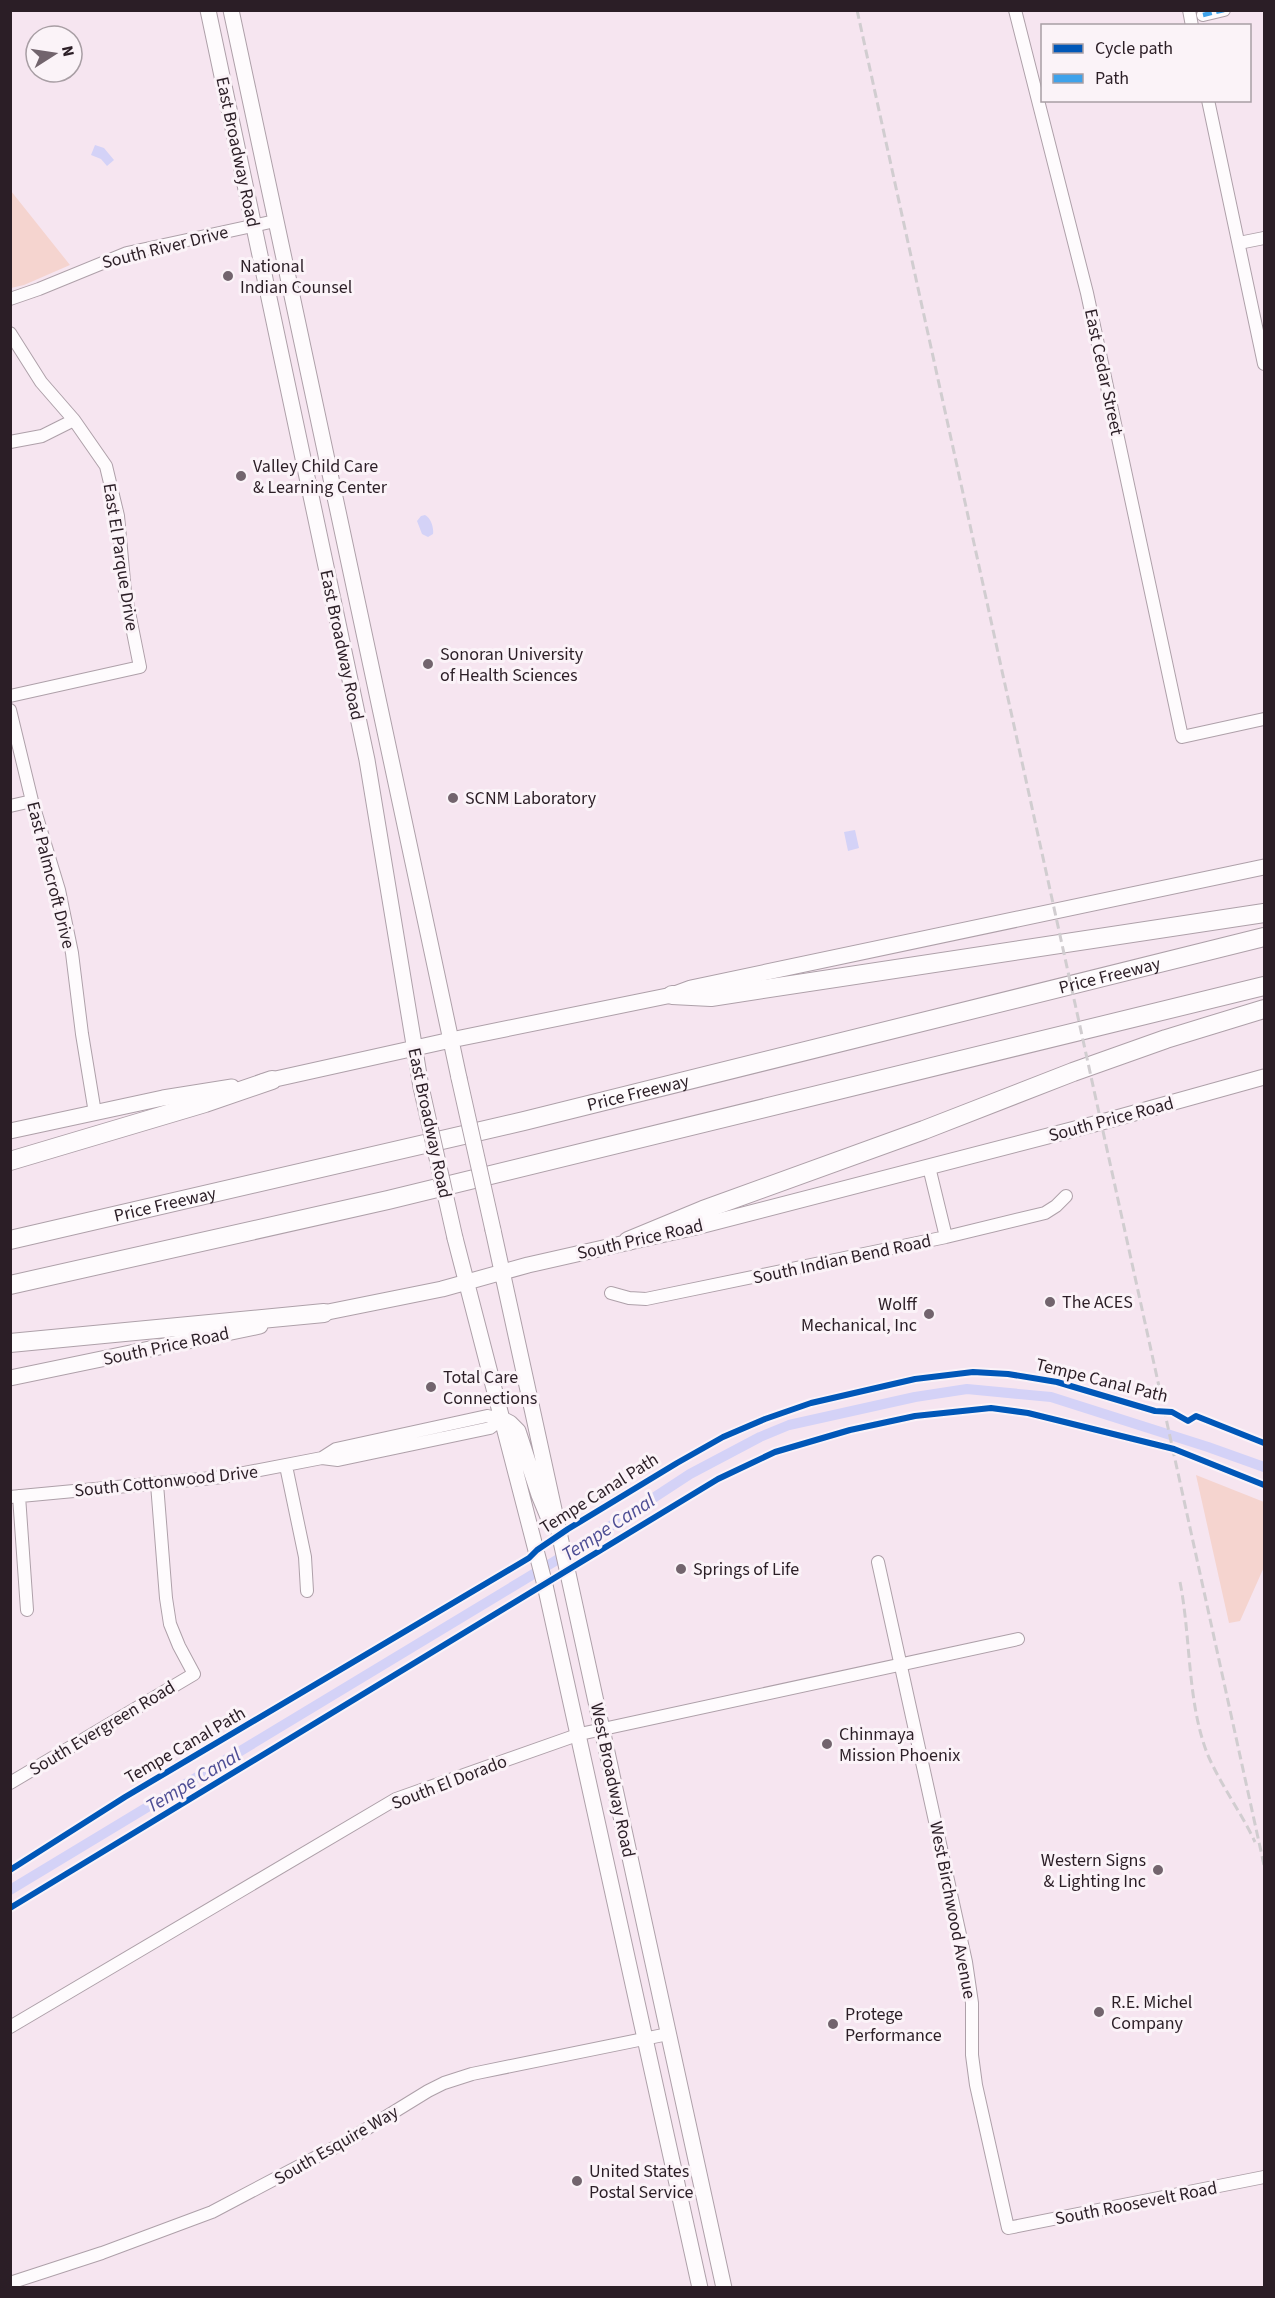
<svg xmlns="http://www.w3.org/2000/svg" width="1275" height="2298" font-family="'Source Sans 3',sans-serif">
  <rect width="100%" height="100%" fill="#f6e5f0"/>
  <!-- green -->
  <path fill="#f5d4cf" d="M11,191L70,265L24,285L11,288Z
    M1196,1475L1264,1502V1567L1240,1621L1229,1623Z"/>
  <!-- water -->
  <path fill="#d4d2f7" d="M95,145L104,148L114,160L107,166L101,159L91,155Z
    M425,515C431,518 434,528 433,534L428,537L422,534L417,521L421,516Z
    M855,830L859,848L848,851L844,832Z"/>
  <g fill="none" stroke-linecap="round" stroke-linejoin="round">
    <!-- canal -->
    <path stroke="#d4d2f7" stroke-width="10" d="M10,1890L580,1546L690,1474L760,1437L789,1425L915,1397L967,1389L1051,1397L1208,1447L1264,1467"/>
    <!-- minor casing -->
    <g stroke="#aea0a9" stroke-width="14">
      <path id="minor" d="M1015,10L1087,293L1182,737L1264,719
        M1189,10L1192,26
        M1203,15L1224,10
        M1208,100L1264,364
        M1239,243L1264,238
        M10,299L39,289L127,253L275,221
        M10,333L41,382L74,420L106,466L118,516L125,592L140,667L10,696
        M10,442L42,436L74,420
        M10,710L32,801L59,890L72,953L82,1034L95,1113
        M10,806L32,801
        M929,1167L946,1237
        M611,1293L629,1298L646,1299L946,1237L1045,1213L1056,1206L1066,1196
        M322,1458L336,1449L487,1416L502,1419
        M286,1466L305,1557L307,1591
        M19,1496L27,1610
        M10,1497L223,1477L322,1458L338,1460L490,1428L502,1419
        M878,1562L966,1962L972,2003V2055L976,2085L1008,2228L1264,2177
        M10,1783L194,1674L179,1646L170,1624L166,1598L157,1484
        M10,2027L396,1799L580,1734L1018,1639
        M10,2283L102,2253L212,2212L345,2142L428,2091L444,2083L472,2074L668,2034"/>
    </g>
    <!-- major casing -->
    <g stroke="#aea0a9" stroke-width="17">
      <path id="major" d="M208,10L367,760L421,1087
        M231,10L459,1078
        M262,1082L451,1040L672,995L691,988L1264,867
        M10,1131L163,1098L232,1087
        M493,1230L724,2288
        M455,1238L545,1585L700,2288
        M313,1315L442,1289L528,1265L696,1227L1102,1122L1264,1077
        M10,1378L260,1326
        M502,1419L510,1423L518,1431L539,1495L551,1524"/>
    </g>
    <!-- highway casing -->
    <g stroke="#aea0a9" stroke-width="20">
      <g id="highway">
        <path d="M672,995L711,997L1264,913"/>
        <path d="M10,1161L205,1103L272,1080"/>
        <path id="s1" d="M10,1240L524,1121L1264,937"/>
        <path d="M628,1241L703,1210L924,1130L1073,1072L1166,1039L1264,1009"/>
        <path d="M10,1285L388,1200L1264,986"/>
        <path d="M10,1343L324,1313"/>
      </g>
    </g>
    <!-- minor -->
    <use href="#minor" stroke="#fefbfd" stroke-width="12"/>
    <!-- major -->
    <use href="#major" stroke="#fefbfd" stroke-width="15"/>
    <!-- highway -->
    <use href="#highway" stroke="#fefbfd" stroke-width="18"/>
    <!-- rail -->
    <path stroke="#d1cdd0" stroke-width="3" stroke-dasharray="9 4.5" stroke-linecap="butt" d="M857,10L1264,1865
      M1180,1582C1191,1638 1187,1700 1207,1753C1220,1784 1241,1812 1255,1842"/>
    <!-- major-bridge casing -->
    <g stroke="#aea0a9" stroke-width="17" stroke-linecap="butt">
      <path id="major-bridge" d="M459,1078L493,1230
        M421,1087L455,1238"/>
    </g>
    <!-- major-bridge -->
    <use href="#major-bridge" stroke="#fefbfd" stroke-width="15"/>
    <!-- quiet -->
    <path stroke="#3ea2eb" stroke-width="4.5" stroke-dasharray="9 4.5" stroke-linecap="butt" d="M1203,15L1224,10"/>
    <!-- cycleway casing -->
    <g stroke="#fbf3f8" stroke-width="10">
      <path id="cycleway" d="M10,1870L125,1797L529,1558L537,1550L568,1529L677,1463L723,1437L765,1419L811,1403L915,1379L973,1372L1008,1374L1057,1382L1155,1411L1172,1412L1188,1421L1196,1416L1264,1443
        M10,1908L718,1479L775,1452L850,1430L915,1416L991,1408L1028,1413L1174,1449L1264,1485"/>
    </g>
    <!-- cycleway -->
    <use href="#cycleway" stroke="#0057b8" stroke-width="6"/>
  </g>
  <!-- markers -->
  <g fill="#72646d" stroke="#fbf3f8" stroke-width="2">
    <circle cx="228" cy="276" r="6"/>
    <circle cx="241" cy="476" r="6"/>
    <circle cx="428" cy="664" r="6"/>
    <circle cx="453" cy="798" r="6"/>
    <circle cx="1050" cy="1302" r="6"/>
    <circle cx="929" cy="1314" r="6"/>
    <circle cx="431" cy="1387" r="6"/>
    <circle cx="681" cy="1569" r="6"/>
    <circle cx="827" cy="1744" r="6"/>
    <circle cx="1158" cy="1870" r="6"/>
    <circle cx="1099" cy="2012" r="6"/>
    <circle cx="833" cy="2024" r="6"/>
    <circle cx="577" cy="2181" r="6"/>
  </g>
  <g text-anchor="middle" stroke-width="6" stroke-linejoin="round" paint-order="stroke">
    <!-- street labels -->
    <g font-size="18" fill="#2b1e26" stroke="#fbf3f8">
      <text transform="translate(238 152) rotate(78)" y="6">East Broadway Road</text>
      <text transform="translate(165 247) rotate(-14)" y="6">South River Drive</text>
      <text transform="translate(1104 372) rotate(78)" y="6">East Cedar Street</text>
      <text transform="translate(121 557) rotate(81)" y="6">East El Parque Drive</text>
      <text transform="translate(342 645) rotate(78)" y="6">East Broadway Road</text>
      <text transform="translate(51 875) rotate(76)" y="6">East Palmcroft Drive</text>
      <text dy="6" stroke="none"><textPath href="#s1" startOffset="1131">Price Freeway</textPath></text>
      <text dy="6" stroke="none"><textPath href="#s1" startOffset="645">Price Freeway</textPath></text>
      <text transform="translate(1111 1119) rotate(-15)" y="6">South Price Road</text>
      <text transform="translate(430 1123) rotate(78)" y="6">East Broadway Road</text>
      <text dy="6" stroke="none"><textPath href="#s1" startOffset="159">Price Freeway</textPath></text>
      <text transform="translate(640 1239) rotate(-13)" y="6">South Price Road</text>
      <text transform="translate(842 1259) rotate(-12)" y="6">South Indian Bend Road</text>
      <text transform="translate(166 1346) rotate(-12)" y="6">South Price Road</text>
      <text transform="translate(1102 1380) rotate(14)" y="6">Tempe Canal Path</text>
      <text transform="translate(166 1481) rotate(-6)" y="6">South Cottonwood Drive</text>
      <text transform="translate(599 1493) rotate(-32)" y="6">Tempe Canal Path</text>
      <text transform="translate(102 1728) rotate(-31)" y="6">South Evergreen Road</text>
      <text transform="translate(185 1745) rotate(-30)" y="6">Tempe Canal Path</text>
      <text transform="translate(613 1780) rotate(78)" y="6">West Broadway Road</text>
      <text transform="translate(449 1782) rotate(-21)" y="6">South El Dorado</text>
      <text transform="translate(953 1910) rotate(79)" y="6">West Birchwood Avenue</text>
      <text transform="translate(336 2145) rotate(-30)" y="6">South Esquire Way</text>
      <text transform="translate(1136 2203) rotate(-11)" y="6">South Roosevelt Road</text>
    </g>
    <!-- poi labels -->
    <g font-size="18" fill="#2b1e26" stroke="#fbf3f8" text-anchor="start">
      <text x="240" y="272">National<tspan x="240" dy="21">Indian Counsel</tspan></text>
      <text x="253" y="472">Valley Child Care<tspan x="253" dy="21">&amp; Learning Center</tspan></text>
      <text x="440" y="660">Sonoran University<tspan x="440" dy="21">of Health Sciences</tspan></text>
      <text x="465" y="804">SCNM Laboratory</text>
      <text x="1062" y="1308">The ACES</text>
      <text x="917" y="1310" text-anchor="end">Wolff<tspan x="917" dy="21">Mechanical, Inc</tspan></text>
      <text x="443" y="1383">Total Care<tspan x="443" dy="21">Connections</tspan></text>
      <text x="693" y="1575">Springs of Life</text>
      <text x="839" y="1740">Chinmaya<tspan x="839" dy="21">Mission Phoenix</tspan></text>
      <text x="1146" y="1866" text-anchor="end">Western Signs<tspan x="1146" dy="21">&amp; Lighting Inc</tspan></text>
      <text x="1111" y="2008">R.E. Michel<tspan x="1111" dy="21">Company</tspan></text>
      <text x="845" y="2020">Protege<tspan x="845" dy="21">Performance</tspan></text>
      <text x="589" y="2177">United States<tspan x="589" dy="21">Postal Service</tspan></text>
    </g>
    <!-- water labels -->
    <g font-size="20" font-style="italic" fill="#4e4e95" stroke="#fbf3f8">
      <text transform="translate(608 1527) rotate(-33)" y="7">Tempe Canal</text>
      <text transform="translate(193 1780) rotate(-31)" y="7">Tempe Canal</text>
    </g>
  </g>
  <!-- border -->
  <rect width="1275" height="2298" fill="none" stroke="#2b1e26" stroke-width="24"/>
  <!-- legend -->
  <rect x="1041" y="24" width="210" height="78" fill="#fbf3f8" stroke="#a89ea4" stroke-width="1.5"/>
  <rect x="1053" y="44" width="30" height="9" fill="#0057b8" stroke="#a89ea4" stroke-width="1.5"/>
  <text x="1095" y="54" font-size="18" fill="#2b1e26">Cycle path</text>
  <rect x="1053" y="74" width="30" height="9" fill="#3ea2eb" stroke="#a89ea4" stroke-width="1.5"/>
  <text x="1095" y="84" font-size="18" fill="#2b1e26">Path</text>
  <!-- north arrow -->
  <g transform="translate(54 54) rotate(78)"><circle r="28" fill="#fbf3f8" stroke="#a89ea4" stroke-width="1.5"/>
  <path d="M0-4.5L10 22L0 15L-10 22Z" fill="#72646d"/>
  <text y="-9" font-size="16" font-weight="bold" text-anchor="middle" fill="#2b1e26">N</text>
  </g>
</svg>
